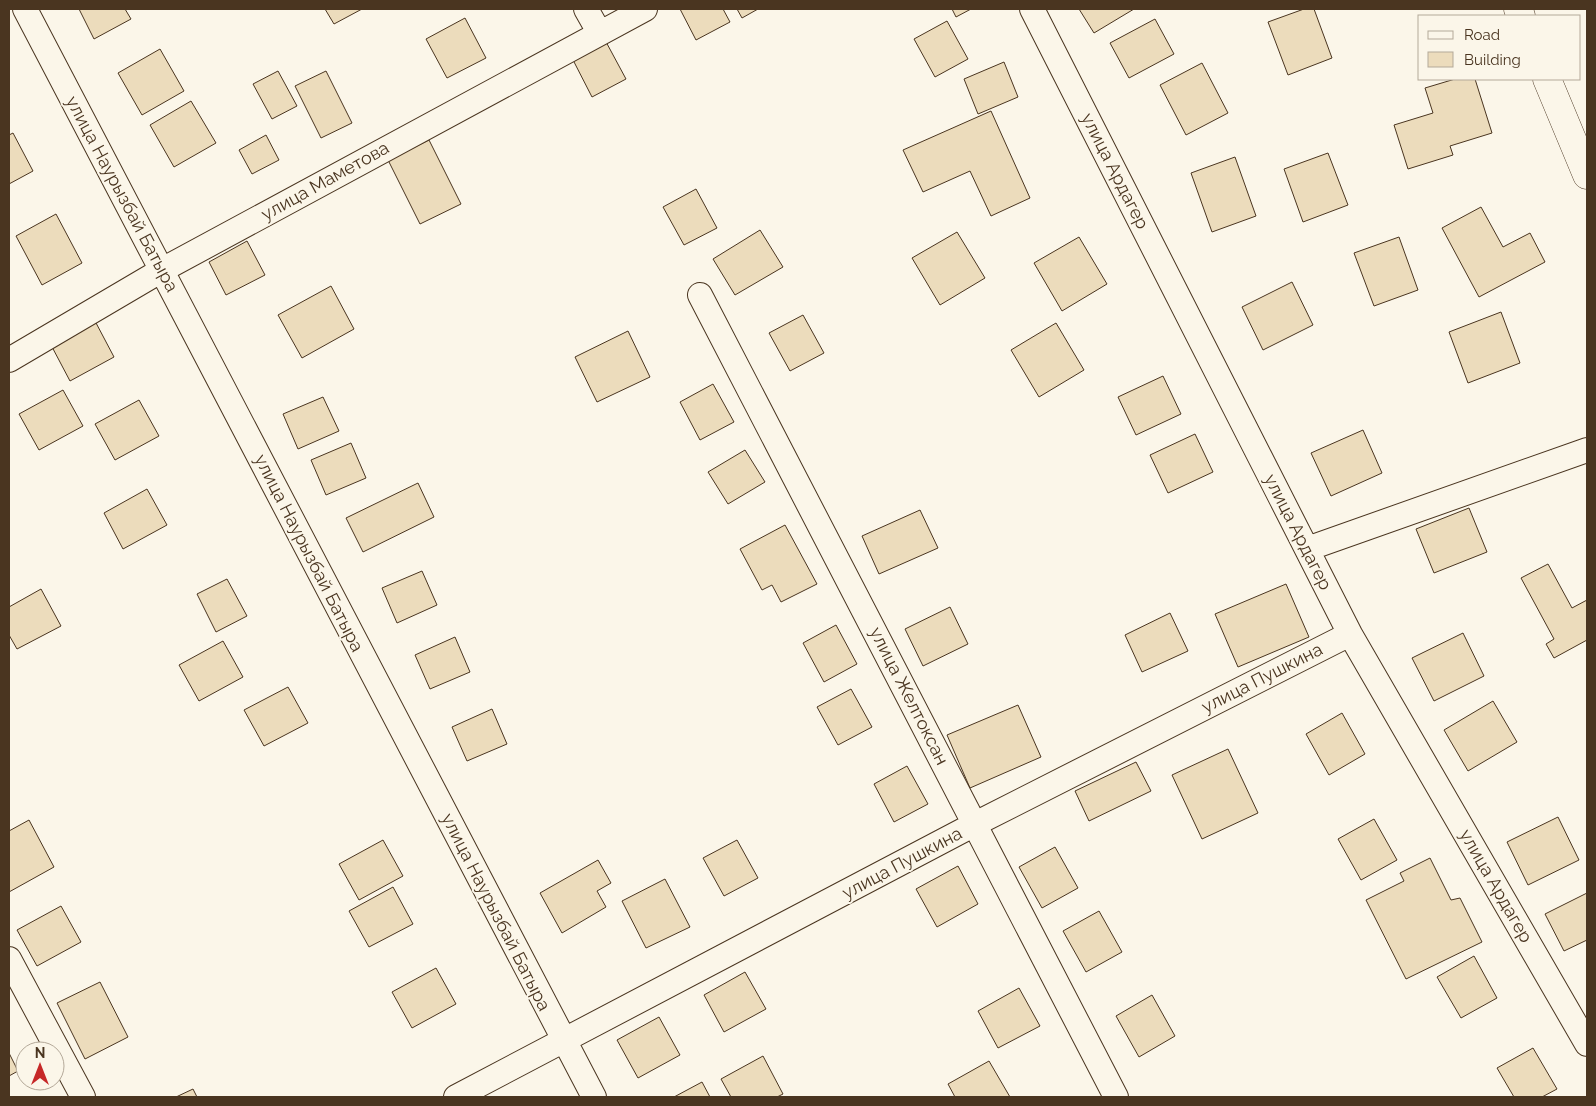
<svg xmlns="http://www.w3.org/2000/svg" width="1596" height="1106" font-family="Raleway,sans-serif">
  <rect width="100%" height="100%" fill="#fbf6e9"/>
  <!-- building -->
  <path fill="#ecdcbc" stroke="#4a3520" d="M79,9H125L131,19L94,39Z
    M325,9H362L334,24Z
    M680,9H723L730,22L696,40Z
    M737,9H758L742,18Z
    M952,9H971L956,17Z
    M1079,9H1134L1094,33Z
    M1304,9H1314L1332,58L1288,75L1268,22Z
    M465,18L486,58L447,78L426,39Z
    M1155,19L1174,54L1129,78L1110,43Z
    M947,21L968,59L935,77L914,39Z
    M605,40L626,79L592,97L572,58Z
    M160,49L184,91L142,115L118,73Z
    M1004,62L1018,97L978,114L964,79Z
    M1202,63L1228,113L1186,135L1160,85Z
    M278,71L297,106L272,119L253,84Z
    M326,71L352,123L321,138L295,86Z
    M1455,79H1475L1492,133L1450,146L1453,155L1408,169L1394,125L1433,113L1425,88Z
    M191,101L216,143L174,167L150,125Z
    M991,111L1030,198L991,216L970,171L923,192L903,150Z
    M13,133L33,171L9,184V135Z
    M266,135L279,160L252,174L239,150Z
    M429,140L461,204L420,224L388,160Z
    M1328,153L1348,205L1303,222L1284,169Z
    M1235,157L1256,216L1212,232L1191,173Z
    M696,189L717,228L684,245L663,207Z
    M1481,207L1503,247L1530,233L1545,262L1479,297L1442,228Z
    M56,214L82,263L42,285L16,236Z
    M760,230L783,267L735,295L713,259Z
    M957,232L985,278L940,305L912,258Z
    M1079,237L1107,284L1062,311L1034,263Z
    M1399,237L1418,290L1374,306L1354,253Z
    M247,241L265,275L226,295L209,262Z
    M1292,282L1313,325L1263,350L1242,307Z
    M331,286L354,329L302,358L278,315Z
    M1501,312L1520,363L1468,383L1449,332Z
    M803,315L824,353L790,371L769,333Z
    M95,321L114,357L70,381L51,345Z
    M1056,323L1084,370L1039,397L1011,350Z
    M628,331L650,377L597,402L575,357Z
    M1163,376L1181,414L1136,435L1118,397Z
    M713,384L734,422L700,440L680,402Z
    M63,390L83,426L39,450L19,414Z
    M323,397L339,431L298,449L283,414Z
    M139,400L159,436L115,460L95,424Z
    M1363,430L1382,473L1331,496L1311,453Z
    M1195,434L1213,472L1168,493L1150,455Z
    M351,443L366,478L326,495L311,460Z
    M745,450L765,482L728,504L708,472Z
    M418,483L434,517L363,552L346,518Z
    M147,489L167,525L123,549L104,513Z
    M1469,508L1487,552L1434,573L1416,529Z
    M920,510L938,548L879,574L862,536Z
    M785,525L817,584L781,602L772,585L762,590L740,549Z
    M1548,564L1572,608L1587,600V640L1554,658L1546,644L1554,639L1521,578Z
    M422,571L437,605L397,623L382,588Z
    M227,579L247,616L216,632L197,594Z
    M1286,584L1309,637L1238,667L1215,614Z
    M41,589L61,626L17,649L9,635V607Z
    M950,607L968,644L923,666L905,629Z
    M1170,613L1188,651L1142,672L1125,635Z
    M836,625L857,664L824,682L803,643Z
    M1463,633L1484,676L1434,701L1412,658Z
    M455,637L470,672L430,689L415,655Z
    M223,641L243,677L199,701L179,665Z
    M288,687L308,723L264,746L244,710Z
    M851,689L872,727L838,745L817,707Z
    M1493,701L1517,742L1468,771L1444,730Z
    M1018,705L1041,757L970,788L947,735Z
    M492,709L507,744L467,761L452,727Z
    M1342,713L1365,754L1329,775L1306,734Z
    M1228,749L1258,813L1202,839L1172,775Z
    M1136,762L1151,791L1089,821L1075,791Z
    M907,766L928,804L894,822L874,784Z
    M1558,817L1579,860L1528,885L1507,842Z
    M1374,819L1397,860L1361,880L1338,839Z
    M29,820L54,867L9,892V831Z
    M383,840L403,876L359,900L339,864Z
    M737,840L758,878L724,896L703,858Z
    M1055,847L1078,888L1042,908L1019,867Z
    M1430,858L1451,900L1460,898L1482,942L1406,979L1366,900L1404,881L1400,873Z
    M598,860L611,883L597,891L606,907L562,933L540,893Z
    M958,866L978,904L937,927L916,889Z
    M665,879L690,927L646,948L622,901Z
    M393,887L413,924L369,947L349,911Z
    M1587,893V940L1564,951L1545,914Z
    M61,906L81,942L37,966L17,930Z
    M1099,911L1122,952L1086,972L1063,931Z
    M1474,956L1497,998L1461,1018L1437,977Z
    M436,968L456,1004L412,1028L392,992Z
    M745,972L766,1009L724,1032L704,995Z
    M100,982L128,1037L85,1059L57,1003Z
    M1019,988L1040,1026L998,1048L978,1011Z
    M1152,995L1175,1036L1139,1057L1116,1016Z
    M659,1017L680,1055L638,1078L617,1040Z
    M1533,1048L1557,1089L1542,1097H1514L1497,1068Z
    M9,1053L18,1071L9,1076Z
    M763,1056L783,1094L777,1097H731L721,1079Z
    M989,1061L1010,1097H955L948,1084Z
    M702,1082L710,1097H674Z
    M193,1089L197,1097H176Z"/>
  <g fill="none" stroke-linecap="round" stroke-linejoin="round">
    <!-- street casing -->
    <g stroke="#4a3520" stroke-width="26">
      <path id="street" d="M25,9L594,1097
        M586,9L599,32
        M1032,9L1350,634L1587,1044
        M700,295L1116,1097
        M9,360L162,270L645,9
        M1307,549L1587,450
        M9,959L83,1097
        M456,1097L975,824L1350,634"/>
    </g>
    <!-- secondary casing -->
    <g stroke="#4a3520" stroke-width="29">
      <path id="secondary" d="M1518,9L1521,16
        M1547,79L1587,175"/>
    </g>
    <!-- street -->
    <use href="#street" stroke="#fbf6e9" stroke-width="24"/>
    <!-- secondary -->
    <use href="#secondary" stroke="#fbf6e9" stroke-width="28"/>
  </g>
  <g text-anchor="middle" stroke-width="4" stroke-linejoin="round" paint-order="stroke">
    <!-- street labels -->
    <g font-size="18" fill="#4a3520" stroke="#fbf6e9">
      <text transform="translate(1115 171) rotate(63)" y="6">улица Ардагер</text>
      <text transform="translate(325 181) rotate(-29)" y="6">улица Маметова</text>
      <text transform="translate(122 194) rotate(62)" y="6">улица Наурызбай Батыра</text>
      <text transform="translate(1298 532) rotate(63)" y="6">улица Ардагер</text>
      <text transform="translate(309 553) rotate(63)" y="6">улица Наурызбай Батыра</text>
      <text transform="translate(1262 678) rotate(-27)" y="6">улица Пушкина</text>
      <text transform="translate(909 696) rotate(63)" y="6">улица Желтоксан</text>
      <text transform="translate(902 863) rotate(-28)" y="6">улица Пушкина</text>
      <text transform="translate(1496 886) rotate(60)" y="6">улица Ардагер</text>
      <text transform="translate(496 912) rotate(63)" y="6">улица Наурызбай Батыра</text>
    </g>
  </g>
  <!-- border -->
  <rect width="1596" height="1106" fill="none" stroke="#4a3520" stroke-width="20"/>
  <!-- legend -->
  <rect x="1418" y="15" width="162" height="65" fill="#fbf6e9" stroke="#b4a999"/>
  <rect x="1428" y="31" width="25" height="8" fill="#fbf6e9" stroke="#b4a999"/>
  <text x="1464" y="40" font-size="15" fill="#4a3520">Road</text>
  <rect x="1428" y="52" width="25" height="15" fill="#ecdcbc" stroke="#b4a999"/>
  <text x="1464" y="65" font-size="15" fill="#4a3520">Building</text>
  <!-- north arrow -->
  <g transform="translate(40 1066)"><circle r="24" fill="#fbf6e9" stroke="#b4a999"/>
  <path d="M0-4L9 19L0 12L-9 19Z" fill="#c62828"/>
  <text y="-8" font-size="14" font-weight="bold" text-anchor="middle" fill="#4a3520">N</text>
  </g>
</svg>
